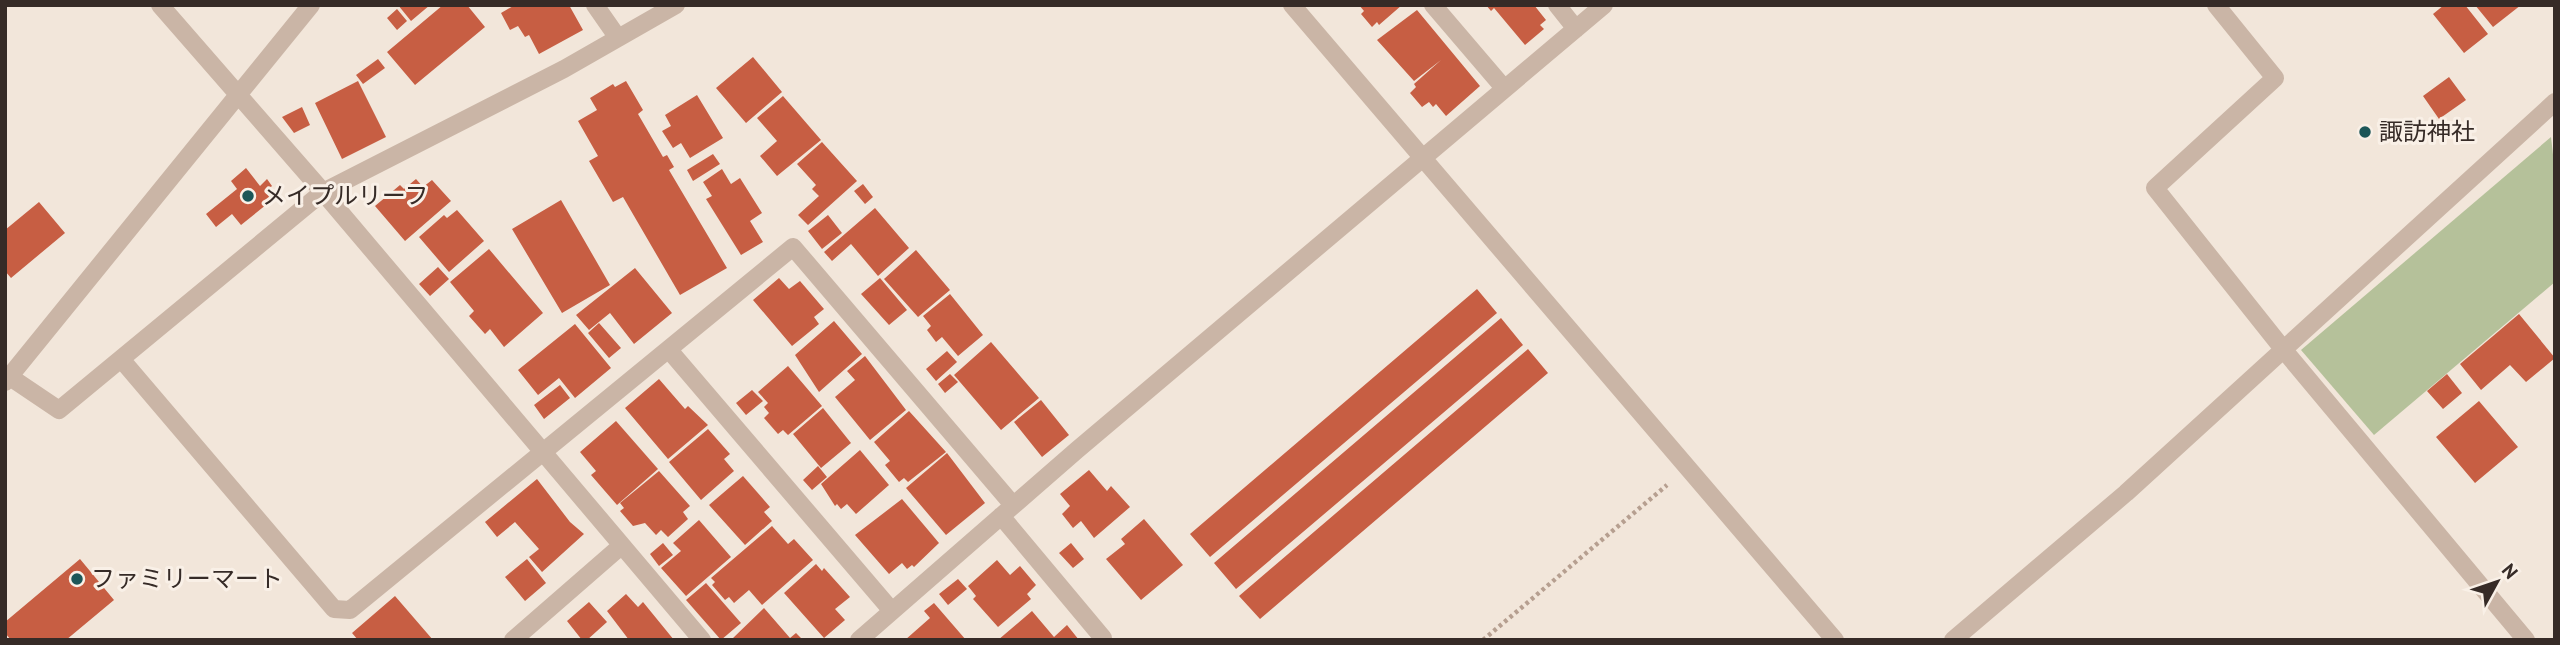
<svg xmlns="http://www.w3.org/2000/svg" width="2560" height="645" font-family="'PT Sans','Noto Sans JP',sans-serif">
  <rect width="100%" height="100%" fill="#f2e6da"/>
  <!-- green -->
  <path fill="#b5c19a" d="M2551,137L2555,172V282L2374,435L2301,350Z"/>
  <!-- building -->
  <path fill="#c75e43" d="M398,5H430L411,21Z
    M443,5H467L485,27L415,85L387,52Z
    M515,5H569L583,30L539,54L529,35L525,37L518,26L510,30L501,13Z
    M1359,5H1402L1379,25L1377,22L1372,27L1361,14L1364,11Z
    M1486,5H1534L1546,20L1540,25L1544,29L1525,45L1494,8L1491,11Z
    M2444,5H2465L2488,34L2464,53L2433,14Z
    M2475,5H2521L2493,27Z
    M397,9L407,21L397,30L387,18Z
    M1417,10L1480,86L1446,116L1436,104L1433,107L1429,102L1422,107L1410,93L1416,87L1414,84L1441,60L1414,81L1377,40Z
    M753,57L782,92L746,123L716,88Z
    M378,59L385,68L363,84L356,75Z
    M2449,77L2466,100L2439,119L2423,96Z
    M358,81L386,137L342,159L315,103Z
    M626,81L643,110L638,114L663,157L667,155L674,167L669,170L727,268L680,295L623,197L613,202L589,161L598,156L578,121L597,110L590,98L613,84L615,87Z
    M697,95L723,138L690,158L681,143L673,148L662,131L671,126L665,115Z
    M783,96L821,140L777,176L760,156L777,141L757,118Z
    M302,107L310,125L294,133L282,117Z
    M822,142L857,181L808,225L798,215L819,196L812,189L816,185L797,164Z
    M713,154L720,164L693,181L687,170Z
    M246,168L260,186L267,179L272,186L265,192L272,200L241,225L232,214L216,227L206,214L237,189L231,181Z
    M722,169L731,184L740,178L762,213L750,221L763,242L741,255L706,199L712,196L703,182Z
    M416,179L423,187L432,180L451,201L405,241L375,206L400,185L404,189Z
    M863,184L873,197L865,204L854,191Z
    M561,200L610,285L562,313L512,229Z
    M39,202L65,233L11,278L5,271V230Z
    M875,208L909,248L878,276L851,244L832,261L824,252Z
    M457,210L484,241L449,272L419,237L444,215L447,218Z
    M828,215L842,233L822,249L808,231Z
    M489,249L543,313L504,347L490,329L485,334L469,316L474,311L450,282Z
    M916,250L950,290L918,317L884,279Z
    M438,267L449,279L430,296L419,284Z
    M635,268L672,313L634,344L610,313L589,330L576,315Z
    M779,278L789,289L800,281L824,309L814,317L819,324L792,346L753,300Z
    M880,278L907,310L889,325L861,294Z
    M1477,289L1497,313L1210,557L1190,534Z
    M950,294L983,335L958,356L942,337L936,342L927,330L931,326L923,316Z
    M2519,314L2555,358L2526,382L2510,365L2481,390L2460,364Z
    M1501,318L1523,345L1236,589L1214,563Z
    M834,321L862,354L819,392L795,355Z
    M599,323L621,348L609,358L588,333Z
    M575,324L611,368L575,398L559,378L538,395L518,370Z
    M991,342L1039,398L1001,430L954,375Z
    M1528,349L1548,373L1260,619L1239,596Z
    M947,351L957,362L936,381L926,369Z
    M865,356L906,410L870,440L835,397L855,380L847,371Z
    M788,366L822,406L788,435L783,430L778,434L764,418L769,413L764,407L768,403L758,392Z
    M950,374L958,382L945,393L938,384Z
    M2447,374L2462,393L2443,409L2427,391Z
    M659,379L685,409L688,406L708,425L668,459L625,408Z
    M560,385L570,398L544,419L534,405Z
    M752,390L763,401L746,415L736,403Z
    M1041,400L1069,435L1042,457L1014,422Z
    M2479,401L2518,447L2475,483L2436,437Z
    M823,408L851,443L821,468L793,434Z
    M909,411L946,452L908,482L904,478L899,482L885,465L890,461L874,442Z
    M616,421L658,469L617,505L591,475L596,471L580,452Z
    M708,429L730,454L724,459L734,471L701,500L669,462Z
    M860,450L889,485L856,514L847,504L841,509L837,504L835,506L821,484Z
    M947,453L985,503L946,535L906,488Z
    M818,466L827,477L812,490L803,480Z
    M1089,470L1107,491L1111,486L1130,507L1094,538L1081,521L1073,528L1062,514L1070,506L1060,494Z
    M659,471L690,506L683,512L688,519L668,537L661,530L656,535L645,523L633,526L620,511L624,508L620,503Z
    M743,476L770,507L764,512L772,521L745,545L709,505Z
    M537,479L570,522L584,534L542,572L529,557L539,549L515,522L497,537L485,522Z
    M902,499L939,543L914,567L912,565L907,569L902,563L889,574L855,535Z
    M1144,519L1183,565L1141,600L1106,559L1125,544L1121,539Z
    M699,520L731,557L686,596L661,568L681,551L673,543Z
    M772,526L788,544L794,539L813,560L762,605L749,590L734,603L729,597L725,600L712,585L715,582L711,578Z
    M663,543L673,555L659,566L650,554Z
    M1071,543L1084,559L1073,568L1059,553Z
    M80,559L114,600L66,640H11L5,633V622Z
    M527,559L546,583L525,601L505,577Z
    M997,560L1010,575L1020,566L1036,585L1027,594L1031,599L998,627L973,599L976,596L968,586Z
    M816,564L822,571L824,568L850,597L835,609L845,620L824,638L784,593Z
    M958,579L967,589L948,605L939,594Z
    M706,583L741,623L721,640L686,600Z
    M626,594L638,607L643,602L674,640H629L607,611Z
    M395,596L433,640H358L352,633Z
    M589,602L607,622L587,640H582L567,621Z
    M934,603L966,640H905L930,618L924,611Z
    M764,608L790,638L796,633L803,640H731Z
    M1032,611L1054,637L1067,625L1079,640H998Z"/>
  <g fill="none" stroke-linecap="round" stroke-linejoin="round">
    <!-- path -->
    <path stroke="#b69f90" stroke-width="4.5" stroke-dasharray="3.5 3.5" stroke-linecap="butt" d="M1483,640L1667,485"/>
    <!-- minor -->
    <path stroke="#cab5a6" stroke-width="18" d="M160,5L323,192L702,640
      M595,5L618,38
      M1292,5L1835,640
      M1433,5L1504,88
      M1557,5L1576,29
      M2216,5L2275,78L2155,188L2283,349L2526,640
      M669,350L892,611
      M121,359L334,609L350,610L793,247L1013,505
      M10,377L59,410L323,192L564,69L676,5
      M5,382L311,5
      M1001,516L1103,638
      M513,640L621,546
      M859,640L1077,450L1604,5
      M1953,640L2126,493L2555,102"/>
  </g>
  <!-- markers -->
  <g fill="#1c5658" stroke="#f9f0e7" stroke-width="2.5">
    <circle cx="2365" cy="132" r="7"/>
    <circle cx="248" cy="196" r="7"/>
    <circle cx="77" cy="579" r="7"/>
  </g>
  <g text-anchor="middle" stroke-width="6" stroke-linejoin="round" paint-order="stroke">
    <!-- poi labels -->
    <g font-size="24" fill="#362b27" stroke="#f9f0e7" text-anchor="start">
      <text x="2379" y="140">諏訪神社</text>
      <text x="262" y="204">メイプルリーフ</text>
      <text x="91" y="587">ファミリーマート</text>
    </g>
  </g>
  <!-- border -->
  <rect width="2560" height="645" fill="none" stroke="#362b27" stroke-width="14"/>
  <!-- north arrow -->
  <g transform="translate(2497 582) rotate(50)" stroke="#f9f0e7" stroke-width="5" paint-order="stroke">
  <path d="M0-5L12 26L0 18L-12 26Z" fill="#362b27"/>
  <text y="-10" font-size="19" font-weight="bold" text-anchor="middle" fill="#362b27">N</text>
  </g>
</svg>
